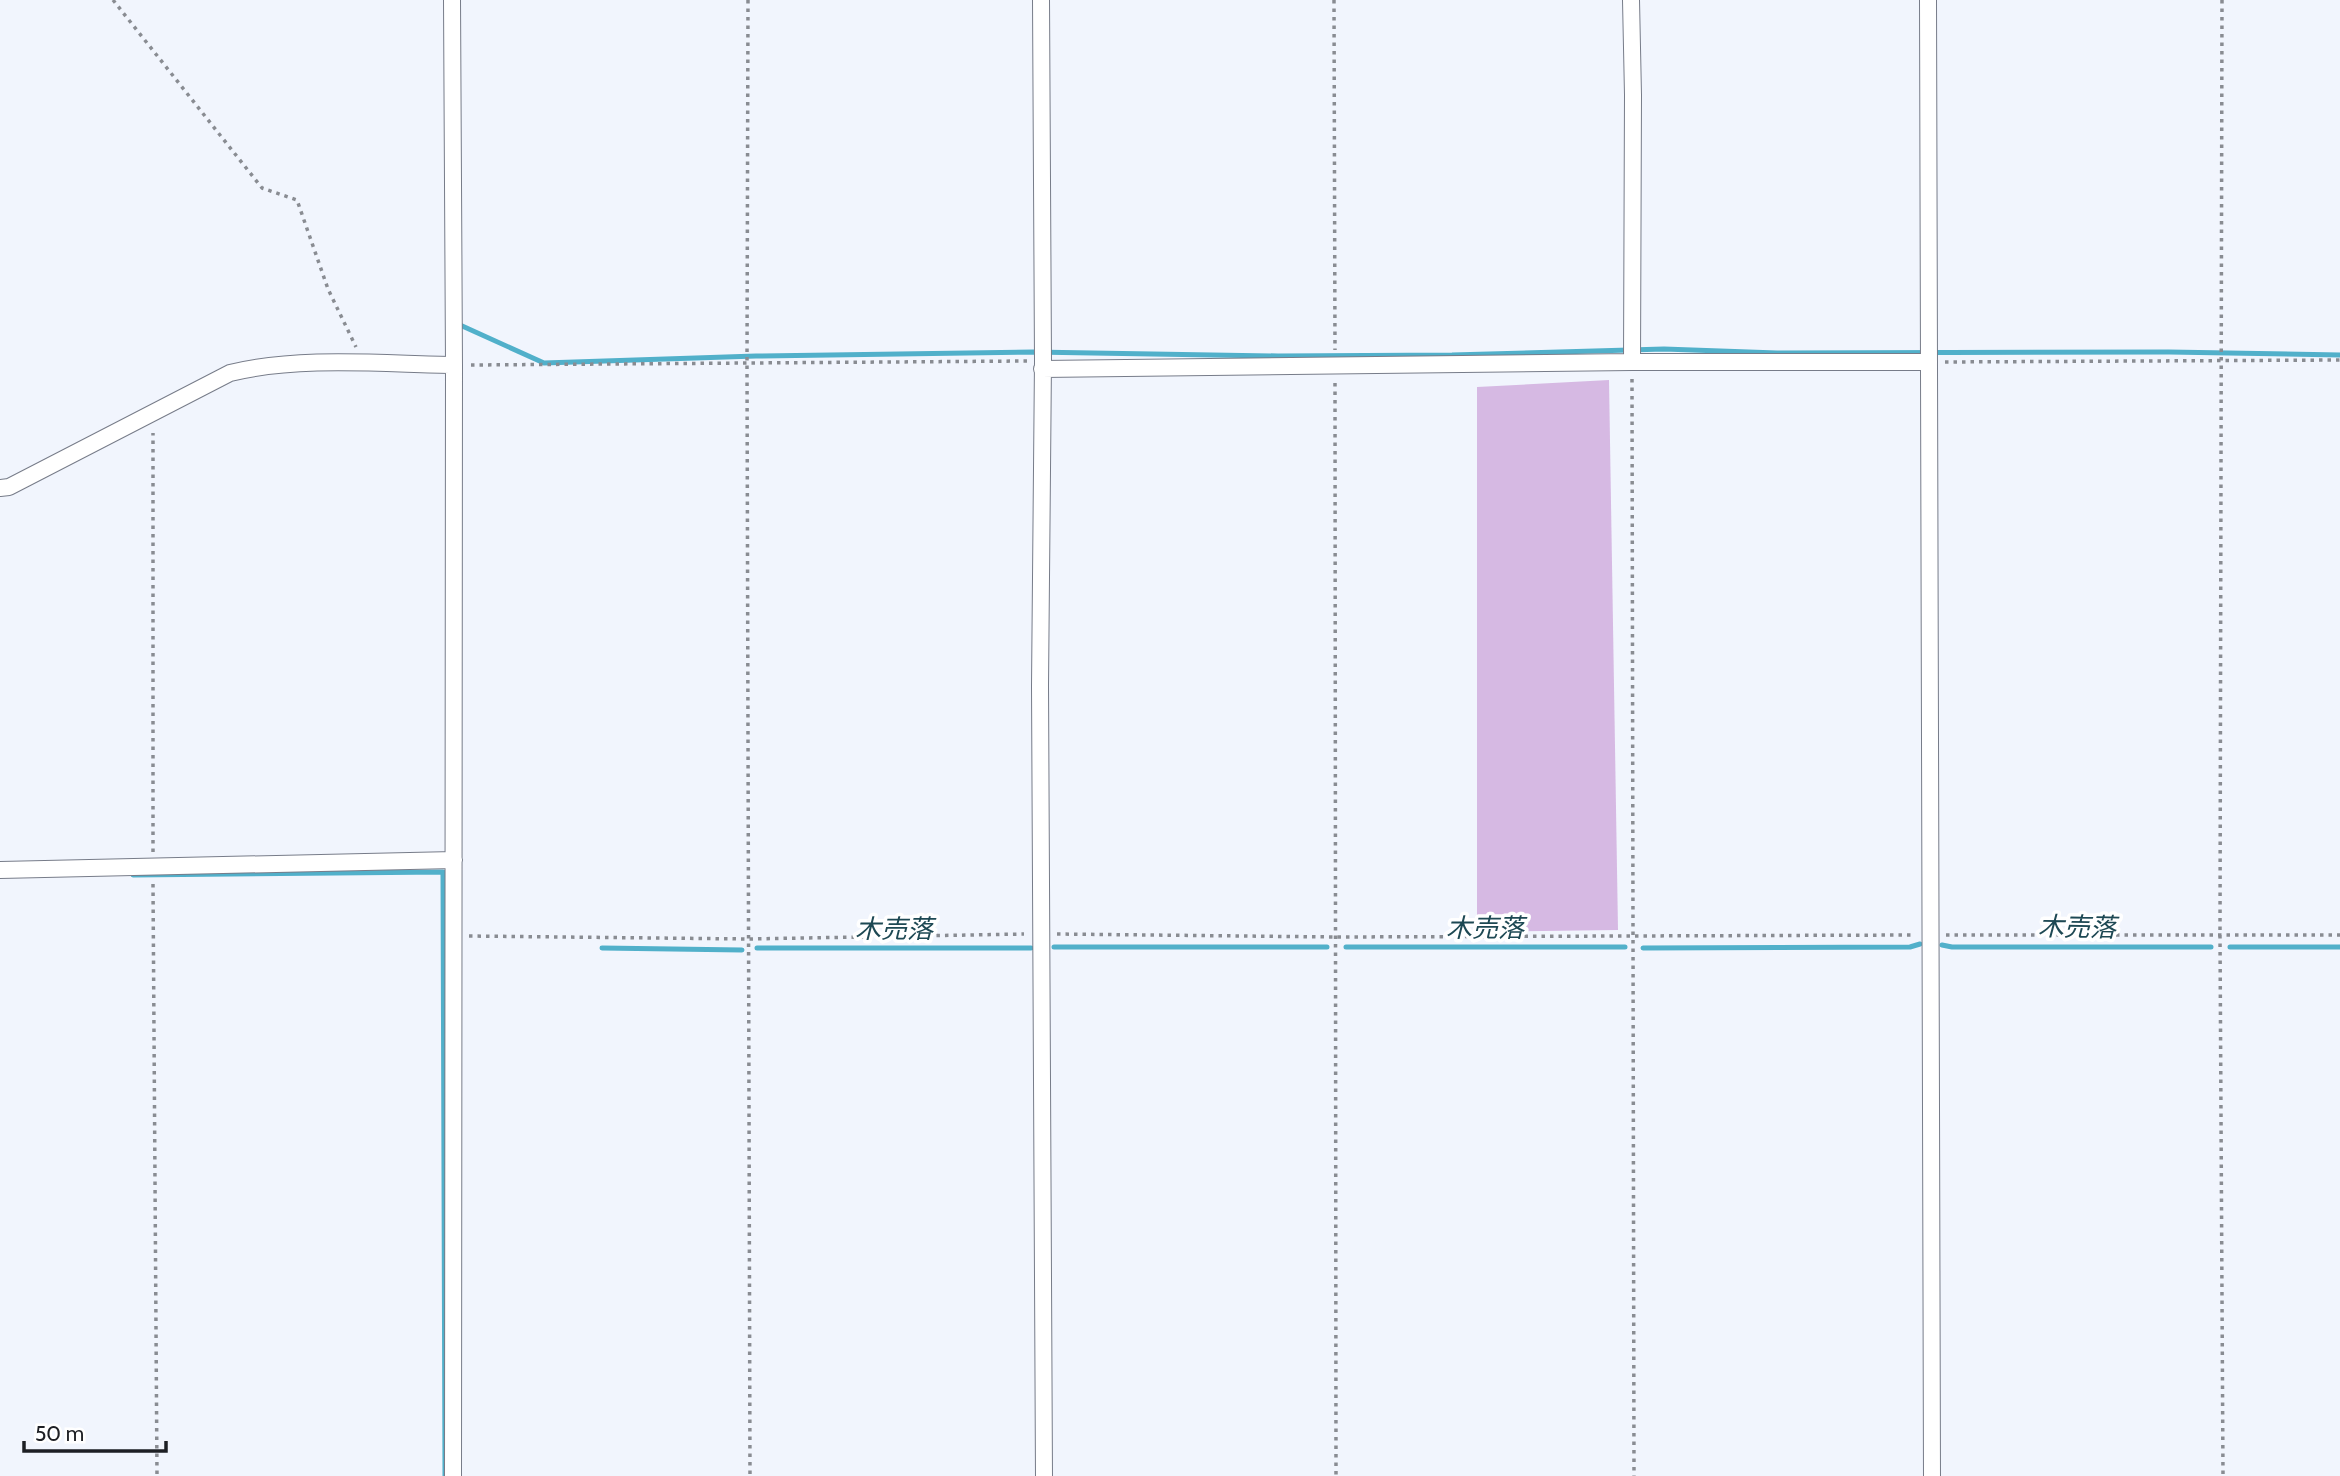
<svg xmlns="http://www.w3.org/2000/svg" width="2340" height="1476" font-family="Cabin,'Noto Sans JP',sans-serif">
  <rect width="100%" height="100%" fill="#f1f5fd"/>
  <!-- green -->
  <path fill="#d6b9e3" d="M1609,380L1618,930L1477,932V387Z"/>
  <g fill="none" stroke-linecap="round" stroke-linejoin="round">
    <!-- stream -->
    <path stroke="#51b0ca" stroke-width="5" d="M460,325L544,363L756,356L1033,352L1278,356L1452,355L1664,349L1777,353L2169,352L2340,355
      M133,875L443,872L445,1476
      M1942,945L1952,947H2211
      M1054,947H1327
      M1346,947H1625
      M2230,947H2340
      M602,948L742,950
      M757,948H1031
      M1643,948L1910,947L1920,944"/>
    <!-- street casing -->
    <g stroke="#777c89" stroke-width="18">
      <path id="street" d="M452,0L454,365L453,1476
        M1041,0L1043,361L1040,686L1044,1476
        M1631,0L1633,95L1632,362
        M1928,0L1932,1476
        M1042,369L1632,362H1929
        M0,488L9,487L230,373C300,356 382,364 454,365
        M0,870L454,860"/>
    </g>
    <!-- path -->
    <path stroke="#898c92" stroke-width="3.5" stroke-dasharray="3.5 5" stroke-linecap="butt" d="M113,0L262,188L297,200L328,289L356,347
      M748,0L747,363L750,1476
      M1334,0L1335,350
      M2222,0L2220,935L2223,1476
      M1945,362L2340,360
      M471,365L1027,361
      M1632,379L1634,1476
      M1335,383L1336,1476
      M153,852V433
      M153,884L157,1476
      M1057,934L1336,937L1913,935
      M1946,935H2340
      M469,936L749,939L1024,934"/>
    <!-- street -->
    <use href="#street" stroke="#fff" stroke-width="16"/>
  </g>
  <g text-anchor="middle" stroke-width="7" stroke-linejoin="round" paint-order="stroke">
    <!-- water labels -->
    <g font-size="26" font-style="italic" fill="#1d4853" stroke="#fff">
      <text transform="translate(2077 927) rotate(1)" y="9">木売落</text>
      <text x="1485" y="937">木売落</text>
      <text x="894" y="938">木売落</text>
    </g>
  </g>
  <!-- scale -->
  <path d="M24 1441v10h142v-10" fill="none" stroke="#1d1f24" stroke-width="3.5"/>
  <text x="35" y="1441" font-size="21" fill="#1d1f24" stroke="#ffffff" stroke-width="5" paint-order="stroke">50 m</text>
</svg>
